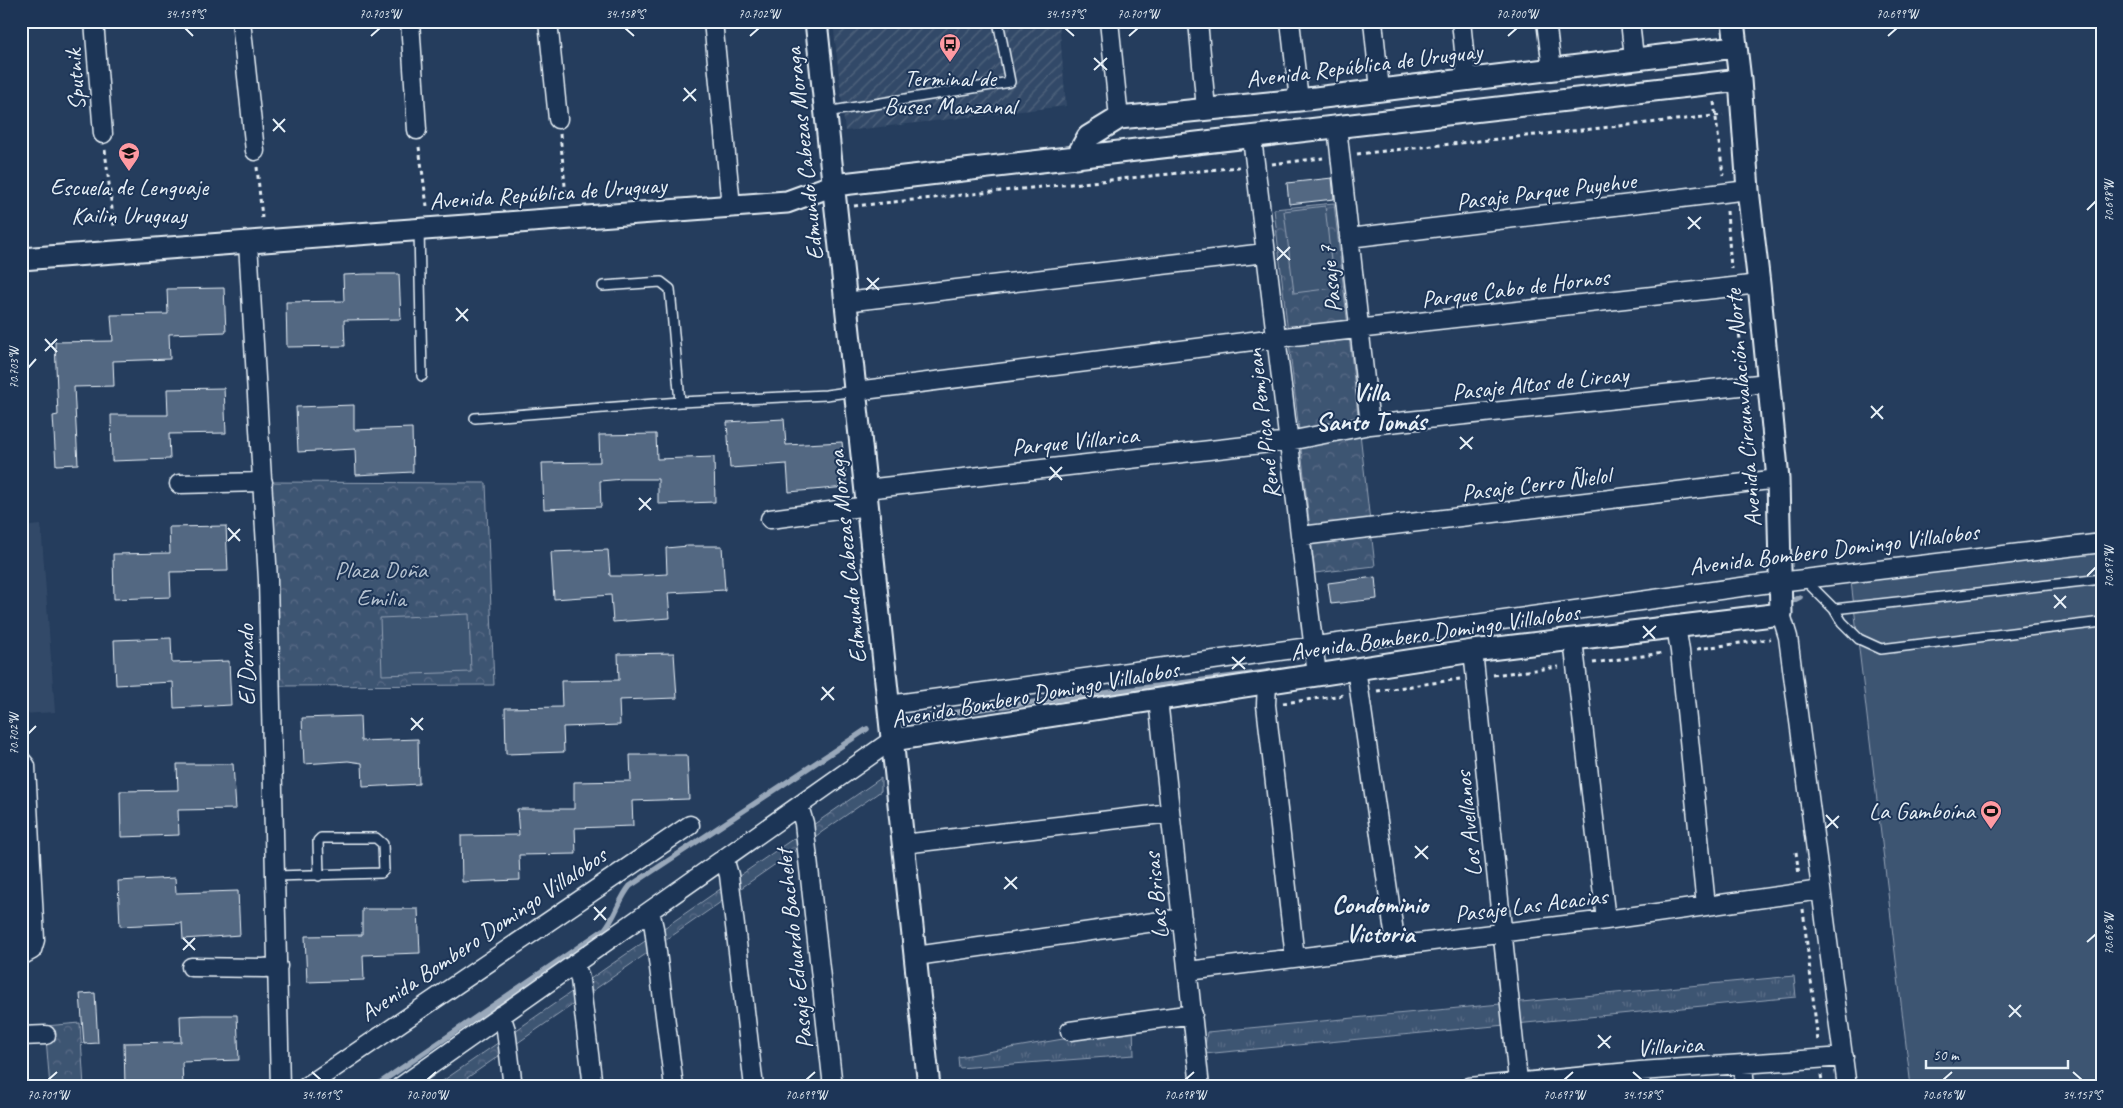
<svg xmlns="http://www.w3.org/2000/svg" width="2123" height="1108" font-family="Caveat,sans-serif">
  <defs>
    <pattern id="industrial-furrows" width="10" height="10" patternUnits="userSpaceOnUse" patternTransform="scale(1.25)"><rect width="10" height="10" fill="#334a68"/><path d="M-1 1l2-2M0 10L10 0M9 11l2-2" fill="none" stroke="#51657e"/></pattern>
    <pattern id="grass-tufts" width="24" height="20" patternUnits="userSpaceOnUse" patternTransform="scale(1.25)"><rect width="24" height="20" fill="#3e5472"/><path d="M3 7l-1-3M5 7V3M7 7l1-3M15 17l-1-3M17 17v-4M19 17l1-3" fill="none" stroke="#5a6d87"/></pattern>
    <pattern id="park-crowns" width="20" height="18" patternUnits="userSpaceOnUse" patternTransform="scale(1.25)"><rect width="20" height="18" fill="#3e5472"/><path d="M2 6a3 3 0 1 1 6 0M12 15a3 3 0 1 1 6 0" fill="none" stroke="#5a6d87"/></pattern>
  </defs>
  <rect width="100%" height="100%" fill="#253d5d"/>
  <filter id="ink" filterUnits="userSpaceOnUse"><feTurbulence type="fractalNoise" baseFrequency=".02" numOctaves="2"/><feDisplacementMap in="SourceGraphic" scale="10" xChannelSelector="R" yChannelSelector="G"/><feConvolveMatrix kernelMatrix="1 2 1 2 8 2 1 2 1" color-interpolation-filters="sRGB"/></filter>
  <g filter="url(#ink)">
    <!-- built -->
    <path fill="#334a68" d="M41,525L55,712L21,714V527Z"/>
    <!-- industrial -->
    <path fill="url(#industrial-furrows)" d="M833,21H1059L1066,106L845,131Z"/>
    <!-- grass -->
    <path fill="url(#grass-tufts)" stroke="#93a2b5" d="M1794,976L1796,997L1204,1054L1207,1032Z
      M1133,1027L1134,1055L959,1068L958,1057Z"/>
    <!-- park -->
    <path fill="url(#park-crowns)" stroke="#93a2b5" d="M1334,203L1375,566L1315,573L1274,209Z
      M269,482L486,483L494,685L277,686Z
      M881,778V791L454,1087H434Z
      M80,1023L84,1087H50L45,1026Z"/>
    <!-- pitch -->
    <path fill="#3e5472" stroke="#93a2b5" d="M1325,206L1334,288L1294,293L1284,211Z
      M2102,546V1087H1911L1850,573Z
      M469,614L471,672L382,675L380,618Z"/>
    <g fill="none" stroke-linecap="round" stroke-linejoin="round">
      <!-- stream -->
      <path stroke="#99a8ba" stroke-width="5.5" d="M1786,604L1800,597
        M897,720L1274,671
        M374,1087L605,929C616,916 619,899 630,886L867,729"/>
    </g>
    <!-- building -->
    <path fill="#536782" stroke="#e8f1f8" d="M1332,178L1334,199L1289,204L1287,183Z
      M365,274H399L401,319L344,320L345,346L287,347L286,302L344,301L343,275Z
      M224,288L226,332L169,334L170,359L113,361L114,386L74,387L78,464L56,465L53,416L58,415L55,342L113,341L111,315L168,314L167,289Z
      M224,388L226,433L169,434L170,459L112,461L111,415H168L167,389Z
      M354,405V430L412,428L413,472L356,475L355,449L298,452L296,407Z
      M784,419L786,445L842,442L847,487L789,492L787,464L730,468L727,422Z
      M656,434L657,459L714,457L715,502L658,504V479H623L600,481L601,507L544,509L542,463L600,462L599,435Z
      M226,526L228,571L170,572L171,597L114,599L113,554L170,553L169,527Z
      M688,546H722L725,590L668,593L670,618L613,622L611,595L554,599L551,552L608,550L610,576H632L667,574L666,548Z
      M1375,577L1377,599L1331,604L1328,583Z
      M171,638L172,663L229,661L231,705L174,708L173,682L116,685L114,640Z
      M674,653L677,698L619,700L620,725L563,727L564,752L506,754L505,708L562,707L561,681L619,680L618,654Z
      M360,716L361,741L418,739L419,784L363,787L362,763L348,761L304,764L302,718Z
      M630,755H687L689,799L632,801L633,826L575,828L576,854L519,855L520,880L462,882L461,836L519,835L517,809H574V782L631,781Z
      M177,764H233L236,809L178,810L179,835L121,837L120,791L178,790Z
      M175,878L176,893L238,891L240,935L183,939L182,923L120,926L118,881Z
      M362,909H418L420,953L363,955L364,980L307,982L305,936L362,935Z
      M95,993L98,1043L84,1044L80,994Z
      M203,1015H237L239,1060L182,1062L183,1087H125L124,1043L181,1042L180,1016Z"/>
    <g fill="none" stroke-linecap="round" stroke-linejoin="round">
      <!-- service casing -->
      <g stroke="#e8f1f8" stroke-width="12">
        <path id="service" d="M826,112L1010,82L998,21
          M419,229L422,376
          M603,286L661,282L670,289L680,402
          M475,418L680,402L826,395L855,391
          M1807,579L1809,584L1834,609L1842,622L1859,639L1881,649L2102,622
          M1834,609L2102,579
          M275,876L381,873L384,870L383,844L376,838H321L318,841L319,876"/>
      </g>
      <!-- minor casing -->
      <g stroke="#e8f1f8" stroke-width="21">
        <path id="minor" d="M94,21L103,134
          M241,21L255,151
          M410,21L417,130
          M548,21L558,119
          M713,21L731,206
          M1109,21L1119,118
          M1198,21L1206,109
          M1290,21L1299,100
          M1373,21L1380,90
          M1461,21L1467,80
          M1546,21L1552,69
          M1630,21L1634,58
          M1337,127L1370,425
          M1252,138L1317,675
          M1349,238L1748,190
          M248,243L268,580L280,1087
          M845,302L1265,253
          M856,391L1276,338L1759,284
          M179,484L263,482
          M866,489L1289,441L1370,425L1768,383
          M770,519L868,506
          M1301,536L1778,479
          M1781,614L1788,637L1847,1087
          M1676,626L1680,651L1706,906
          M1573,640L1606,920
          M1473,651L1518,1081
          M1356,668L1396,946
          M1267,683L1266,705L1295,958
          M1158,699L1200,1087
          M889,705L1763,584L2102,543
          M21,760L26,766L35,940L32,950L21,956
          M799,806L804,823L833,1087
          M903,844L1170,813
          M724,858L729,875L754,1087
          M650,911L654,928L674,1087
          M916,956L1182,918
          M575,963L580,979L593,1087
          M191,967L264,968L278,966
          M1188,971L1606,920L1821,890
          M501,1015L506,1030L513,1087
          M1070,1031L1193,1014
          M21,1036L46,1035
          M1743,1065L1745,1087
          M1640,1071L1641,1087
          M306,1087L690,825
          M400,1087L892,740
          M1469,1087L1640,1071L1844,1057"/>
      </g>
      <!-- tertiary casing -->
      <g stroke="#e8f1f8" stroke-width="25">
        <path id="tertiary" d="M816,21L929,1087
          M1076,158L1088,137L1119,118L1299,100L1735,47
          M21,259L787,202L834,185L1740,80
          M892,740L1473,651L1781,614L1778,479L1759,284L1748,190L1740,80L1733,21"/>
      </g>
      <!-- path -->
      <path stroke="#e8f1f8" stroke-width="3" stroke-dasharray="4 4" stroke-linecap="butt" d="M1714,102L1723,175
        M560,134L566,196
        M419,147L427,206
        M105,150L114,226
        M1357,154L1723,115
        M1272,164L1323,158
        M257,167L262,218
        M854,206L1239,167
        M1727,211L1731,269
        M1735,303L1744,369
        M1748,402L1751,426
        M1697,649L1770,639
        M1593,663L1663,653
        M1493,675L1559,667
        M1377,691L1460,679
        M1283,703L1344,695
        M1796,852L1799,875
        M1803,909L1818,1042
        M1821,1075L1823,1087"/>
      <!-- service -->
      <use href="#service" stroke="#1d3557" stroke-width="9"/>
      <!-- minor -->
      <use href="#minor" stroke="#1d3557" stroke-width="18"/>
      <!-- tertiary -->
      <use href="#tertiary" stroke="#1d3557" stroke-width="21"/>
    </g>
  </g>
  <!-- ticks -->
  <path fill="none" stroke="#e8f1f8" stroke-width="2" d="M185,28L193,36M625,28L634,36M1065,28L1074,36M371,36L380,28M750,36L759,28M1129,36L1138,28M1508,36L1517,28M1888,36L1897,28M1094,58L1107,70M1094,70L1107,58M684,88L696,101M683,101L696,89M273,119L285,132M273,131L285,119M2087,210L2096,201M1688,217L1700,229M1688,229L1701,217M1277,247L1290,260M1277,260L1290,247M867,278L879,290M866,290L879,278M456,308L468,321M456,321L468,309M45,339L57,352M45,351L57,339M28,368L36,359M1871,406L1883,419M1871,418L1883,406M1460,437L1472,449M1460,449L1473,437M1050,467L1062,480M1049,480L1062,467M639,498L651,510M639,510L651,498M228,528L240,541M228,541L240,529M2087,576L2096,567M2054,595L2066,608M2054,608L2066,596M1643,626L1655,639M1643,638L1656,626M1232,657L1245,669M1232,669L1245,657M822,687L834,700M821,700L834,687M411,718L423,730M411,730L423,718M28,734L36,726M1826,815L1838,828M1826,828L1839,816M1415,846L1428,859M1415,858L1428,846M1005,877L1017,889M1004,889L1017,877M594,907L606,920M594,920L606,907M183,938L195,950M2087,942L2096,934M183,950L195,938M2009,1005L2021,1017M2009,1017L2021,1005M1598,1035L1610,1048M1598,1048L1611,1036M312,1072L321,1080M1633,1072L1642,1080M2073,1072L2082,1080M48,1080L57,1072M427,1080L436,1072M806,1080L815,1072M1185,1080L1194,1072M1564,1080L1573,1072M1943,1080L1952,1072"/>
  <!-- icons -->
  <defs>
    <g id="bus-pin" transform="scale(1.125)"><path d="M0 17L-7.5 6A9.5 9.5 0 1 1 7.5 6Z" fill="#ff9aa2" stroke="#1d3557"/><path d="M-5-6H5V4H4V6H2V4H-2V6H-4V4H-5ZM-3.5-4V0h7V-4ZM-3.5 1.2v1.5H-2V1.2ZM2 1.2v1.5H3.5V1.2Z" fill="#111"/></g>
    <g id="school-pin" transform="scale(1.125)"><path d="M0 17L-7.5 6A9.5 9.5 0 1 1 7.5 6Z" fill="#ff9aa2" stroke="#1d3557"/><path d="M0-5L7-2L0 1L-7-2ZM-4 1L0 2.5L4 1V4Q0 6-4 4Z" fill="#111"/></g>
    <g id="stadium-pin" transform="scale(1.125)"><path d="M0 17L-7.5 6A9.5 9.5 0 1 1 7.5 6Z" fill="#ff9aa2" stroke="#1d3557"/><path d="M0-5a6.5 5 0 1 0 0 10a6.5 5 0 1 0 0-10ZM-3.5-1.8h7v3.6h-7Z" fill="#111"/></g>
  </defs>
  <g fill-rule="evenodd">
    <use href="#bus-pin" x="950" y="44"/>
    <use href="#school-pin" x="129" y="153"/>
    <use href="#stadium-pin" x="1991" y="811"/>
  </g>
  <g text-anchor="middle" stroke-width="4" stroke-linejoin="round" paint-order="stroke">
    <!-- street labels -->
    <g font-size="24" fill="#e8f1f8" stroke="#1d3557">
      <text transform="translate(1364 65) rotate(-7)" y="8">Avenida República de Uruguay</text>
      <text transform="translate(75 80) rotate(-94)" y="8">Sputnik</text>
      <text transform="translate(804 154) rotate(-96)" y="8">Edmundo Cabezas Moraga</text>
      <text transform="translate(1546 191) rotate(-7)" y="8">Pasaje Parque Puyehue</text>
      <text transform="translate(548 193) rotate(-4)" y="8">Avenida República de Uruguay</text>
      <text transform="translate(1330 279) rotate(-96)" y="8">Pasaje 7</text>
      <text transform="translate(1515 288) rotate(-7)" y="8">Parque Cabo de Hornos</text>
      <text transform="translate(1540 383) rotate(-6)" y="8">Pasaje Altos de Lircay</text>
      <text transform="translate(1743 408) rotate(-95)" y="8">Avenida Circunvalación Norte</text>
      <text transform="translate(1263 424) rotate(-97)" y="8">René Pica Pemjean</text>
      <text transform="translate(1075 441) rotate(-6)" y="8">Parque Villarica</text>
      <text transform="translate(1536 484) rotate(-7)" y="8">Pasaje Cerro Ñielol</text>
      <text transform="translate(1834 549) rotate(-7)" y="8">Avenida Bombero Domingo Villalobos</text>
      <text transform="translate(847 557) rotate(-96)" y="8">Edmundo Cabezas Moraga</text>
      <text transform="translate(1435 632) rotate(-8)" y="8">Avenida Bombero Domingo Villalobos</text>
      <text transform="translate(246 665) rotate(-91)" y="8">El Dorado</text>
      <text transform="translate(1035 694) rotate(-10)" y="8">Avenida Bombero Domingo Villalobos</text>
      <text transform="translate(1468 824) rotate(-96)" y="8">Los Avellanos</text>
      <text transform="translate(1156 896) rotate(-96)" y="8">Las Brisas</text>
      <text transform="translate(1531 905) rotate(-7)" y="8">Pasaje Las Acacias</text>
      <text transform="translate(483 934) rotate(-34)" y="8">Avenida Bombero Domingo Villalobos</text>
      <text transform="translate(794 949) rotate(-96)" y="8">Pasaje Eduardo Bachelet</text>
      <text transform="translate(1670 1046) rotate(-4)" y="8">Villarica</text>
    </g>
    <!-- poi labels -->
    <g font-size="24" fill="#e8f1f8" stroke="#1d3557">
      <text x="950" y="86">Terminal de<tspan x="950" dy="28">Buses Manzanal</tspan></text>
      <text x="129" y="195">Escuela de Lenguaje<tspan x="129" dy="28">Kailin Uruguay</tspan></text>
      <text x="1975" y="819" text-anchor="end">La Gamboína</text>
    </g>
    <!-- park labels -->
    <g font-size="24" fill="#b5c2d0" stroke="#1d3557">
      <text x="381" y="578">Plaza Doña<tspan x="381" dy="28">Emilia</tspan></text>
    </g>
    <!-- neighbourhood labels -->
    <g font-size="25" font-weight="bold" fill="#e8f1f8" stroke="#1d3557">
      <text x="1371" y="401">Villa<tspan x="1371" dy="29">Santo Tomás</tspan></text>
      <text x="1380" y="913">Condominio<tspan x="1380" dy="29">Victoria</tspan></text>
    </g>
  </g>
  <!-- margin -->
  <rect width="2123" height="1108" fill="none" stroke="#1d3557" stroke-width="55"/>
  <!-- scale -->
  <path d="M1926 1060v8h142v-8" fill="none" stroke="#e8f1f8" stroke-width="2.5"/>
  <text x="1933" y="1060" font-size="15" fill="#e8f1f8" stroke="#1d3557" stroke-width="4" paint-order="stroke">50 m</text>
  <rect x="28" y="28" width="2068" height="1052" fill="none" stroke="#e8f1f8" stroke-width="2"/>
  <g font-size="12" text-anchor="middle" fill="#e8f1f8">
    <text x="185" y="18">34.159°S</text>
    <text x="380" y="18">70.703°W</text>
    <text x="625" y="18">34.158°S</text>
    <text x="759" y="18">70.702°W</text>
    <text x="1065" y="18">34.157°S</text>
    <text x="1138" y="18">70.701°W</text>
    <text x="1517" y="18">70.700°W</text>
    <text x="1897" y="18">70.699°W</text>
    <text transform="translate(2109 201) rotate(-90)" y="4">70.698°W</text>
    <text transform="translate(14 368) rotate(-90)" y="4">70.703°W</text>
    <text transform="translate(2109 567) rotate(-90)" y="4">70.697°W</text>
    <text transform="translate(14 734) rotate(-90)" y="4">70.702°W</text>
    <text transform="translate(2109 934) rotate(-90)" y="4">70.696°W</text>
    <text x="48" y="1099">70.701°W</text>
    <text x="321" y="1099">34.161°S</text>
    <text x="427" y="1099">70.700°W</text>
    <text x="806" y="1099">70.699°W</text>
    <text x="1185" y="1099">70.698°W</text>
    <text x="1564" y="1099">70.697°W</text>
    <text x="1642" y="1099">34.158°S</text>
    <text x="1943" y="1099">70.696°W</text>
    <text x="2082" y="1099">34.157°S</text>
  </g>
</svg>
